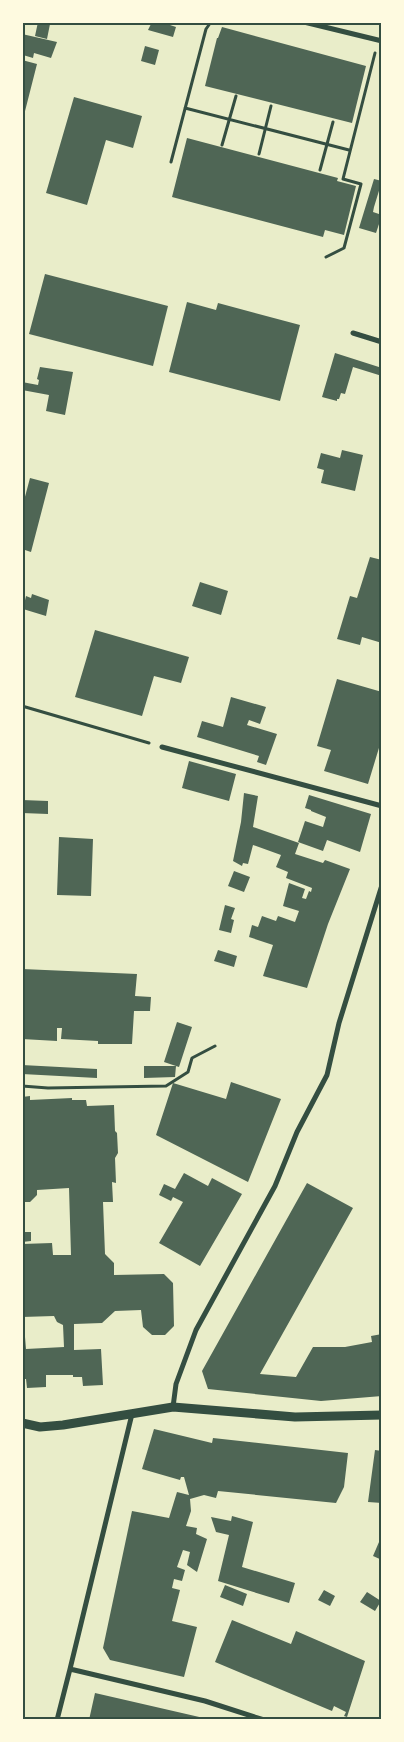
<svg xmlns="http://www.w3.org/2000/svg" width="404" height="1742" font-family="Roboto,sans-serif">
  <rect width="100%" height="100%" fill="#e9edc9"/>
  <!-- building -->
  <path fill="#4f6655" d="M38,22L50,24L47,39L35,36Z
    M152,22H161L176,27L173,37L148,30Z
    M222,27L366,66L352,123L205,86L217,38H218Z
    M22,34L57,42L51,58L34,53L33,58L23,55L24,51L22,50Z
    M145,46L159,50L155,65L141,61Z
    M22,60L37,64L23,119H22Z
    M74,97L142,116L133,148L106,140L87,205L46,193Z
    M187,138L338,178L337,181L356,186L344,235L325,230L323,237L172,197Z
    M374,179L382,181L374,207L373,212L382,215L376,233L359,228Z
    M45,274L168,306L153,366L29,334Z
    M187,302L216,310L218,303L300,325L280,401L169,372Z
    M335,353L382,368V376L353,367L345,394L341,393L339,399H337V401L322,397Z
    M40,367L73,372L65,415L46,411L49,395L22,390V382L38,385L39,380L37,379Z
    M342,450L363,455L355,491L321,483L324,470L317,468L321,453L340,458Z
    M30,478L49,483L31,552L22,549V508Z
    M370,557L382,560V643L362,637L360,645L337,639L350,596L357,598Z
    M200,582L228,591L221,615L192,606Z
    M32,594L49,600L46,616L23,609L26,596L31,598Z
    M95,630L189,657L181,683L154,676L142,716L75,697Z
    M337,679L382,692V738L368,784L324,771L331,750L317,746Z
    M231,697L266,707L260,724L249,720L247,725L277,734L266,765L257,762L259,756L197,737L202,721L223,727Z
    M189,761L236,774L229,801L182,788Z
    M244,793L258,796L253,827L299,843L295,854L323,863L325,860L350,869L328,924L307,988L263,976L273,945L249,937L252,925L258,927L262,916L276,921L278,916L295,922L299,911L283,906L289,883L305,889L302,898L306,899L309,891L311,892L312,888L286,878L288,872L276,867L281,855L253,845L248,864L243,863L242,866L233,861L241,822Z
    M309,795L371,814L360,852L327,840L323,851L298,842L305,821L323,827L326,817L311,811V810L305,808Z
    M22,800L48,801V814L22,813Z
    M59,837L93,839L91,896L57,895Z
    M234,871L250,877L244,892L228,886Z
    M225,905L235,908L231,919L234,920L231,933L219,930Z
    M218,950L237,956L234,967L214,961Z
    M22,969L137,974L135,996L151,997L150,1011H134L132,1044H98V1041L61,1039L62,1028H57V1041L22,1039Z
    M177,1022L192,1027L179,1067L164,1062Z
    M22,1065L97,1069V1078L22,1074Z
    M144,1066H176L175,1077L144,1078Z
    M231,1082L281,1099L248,1182L156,1135L173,1083L226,1099Z
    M30,1096V1100L72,1098V1100H86L87,1106L114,1105L115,1131L117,1133L118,1153L115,1158L116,1183L112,1182L113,1202H103L105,1254L114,1263V1275L164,1274L173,1283L174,1326L165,1335H152L143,1327L141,1310L115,1311L102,1323L74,1324V1350L101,1349L103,1385L83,1386L82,1377H73V1375H46V1387L27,1388L26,1379H22V1338L25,1337L26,1349L64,1347L63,1325L57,1322L54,1316L22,1317V1244L52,1243L53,1255H71L69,1188L37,1190V1195L30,1202H22V1097Z
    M184,1173L208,1186L212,1178L242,1194L200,1266L159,1243L183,1202L173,1197L171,1201L159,1195L164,1184L175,1189Z
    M307,1183L353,1208L260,1374L296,1377L313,1347H345L372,1342L371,1336L382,1334V1396L321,1401L208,1389L202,1371Z
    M22,1232H31V1241L22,1242Z
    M154,1429L212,1443L213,1438L348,1453L344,1487L336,1503L218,1491L216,1498L204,1495L190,1499L191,1511L186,1526L197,1528L196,1534L207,1539L197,1572L187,1565L190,1552L183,1550L177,1567L185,1570L182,1581L174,1579L172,1588L180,1590L172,1621L197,1627L184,1677L110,1660L103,1648L132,1511L169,1518L177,1492L189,1495L184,1477H181L180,1480L142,1469Z
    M375,1450L382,1451V1503L368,1502Z
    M232,1516L253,1522L242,1567L295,1583L289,1603L218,1581L229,1535L216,1532L211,1517L231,1521Z
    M382,1535V1560L373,1556Z
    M225,1585L247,1594L243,1606L220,1597Z
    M324,1590L335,1596L330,1606L318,1600Z
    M367,1592L381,1601L375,1611L360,1602Z
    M232,1620L291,1644L296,1631L365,1661L347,1717L344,1716L346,1712L334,1706L332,1711L215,1662Z
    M95,1693L208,1719V1720H89Z"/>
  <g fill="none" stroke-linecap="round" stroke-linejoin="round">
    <!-- path -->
    <path stroke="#344e41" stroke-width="3" d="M185,108L349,150
      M222,145L236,96
      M259,154L271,106
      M171,162L206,29L211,22
      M320,170L333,122
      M326,257L344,248L361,184L343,179L375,53
      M22,706L149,743
      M22,1086L48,1088L166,1086L188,1072L192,1058L215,1046"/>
    <!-- minor -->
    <path stroke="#344e41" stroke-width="5" d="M304,22L382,41
      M353,333L382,342
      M162,747L382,806
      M173,1407L176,1384L196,1330L275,1186L297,1132L327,1075L339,1023L382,885
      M70,1669L205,1701L264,1720
      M57,1720L70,1669L132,1414"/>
    <!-- tertiary -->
    <path stroke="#344e41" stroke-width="9" d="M22,1423L40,1427L63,1425L173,1407L295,1417L382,1415"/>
  </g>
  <!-- border -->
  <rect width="404" height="1742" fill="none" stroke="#fefae0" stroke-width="48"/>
  <rect x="24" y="24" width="356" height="1694" fill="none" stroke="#344e41" stroke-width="2"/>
</svg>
